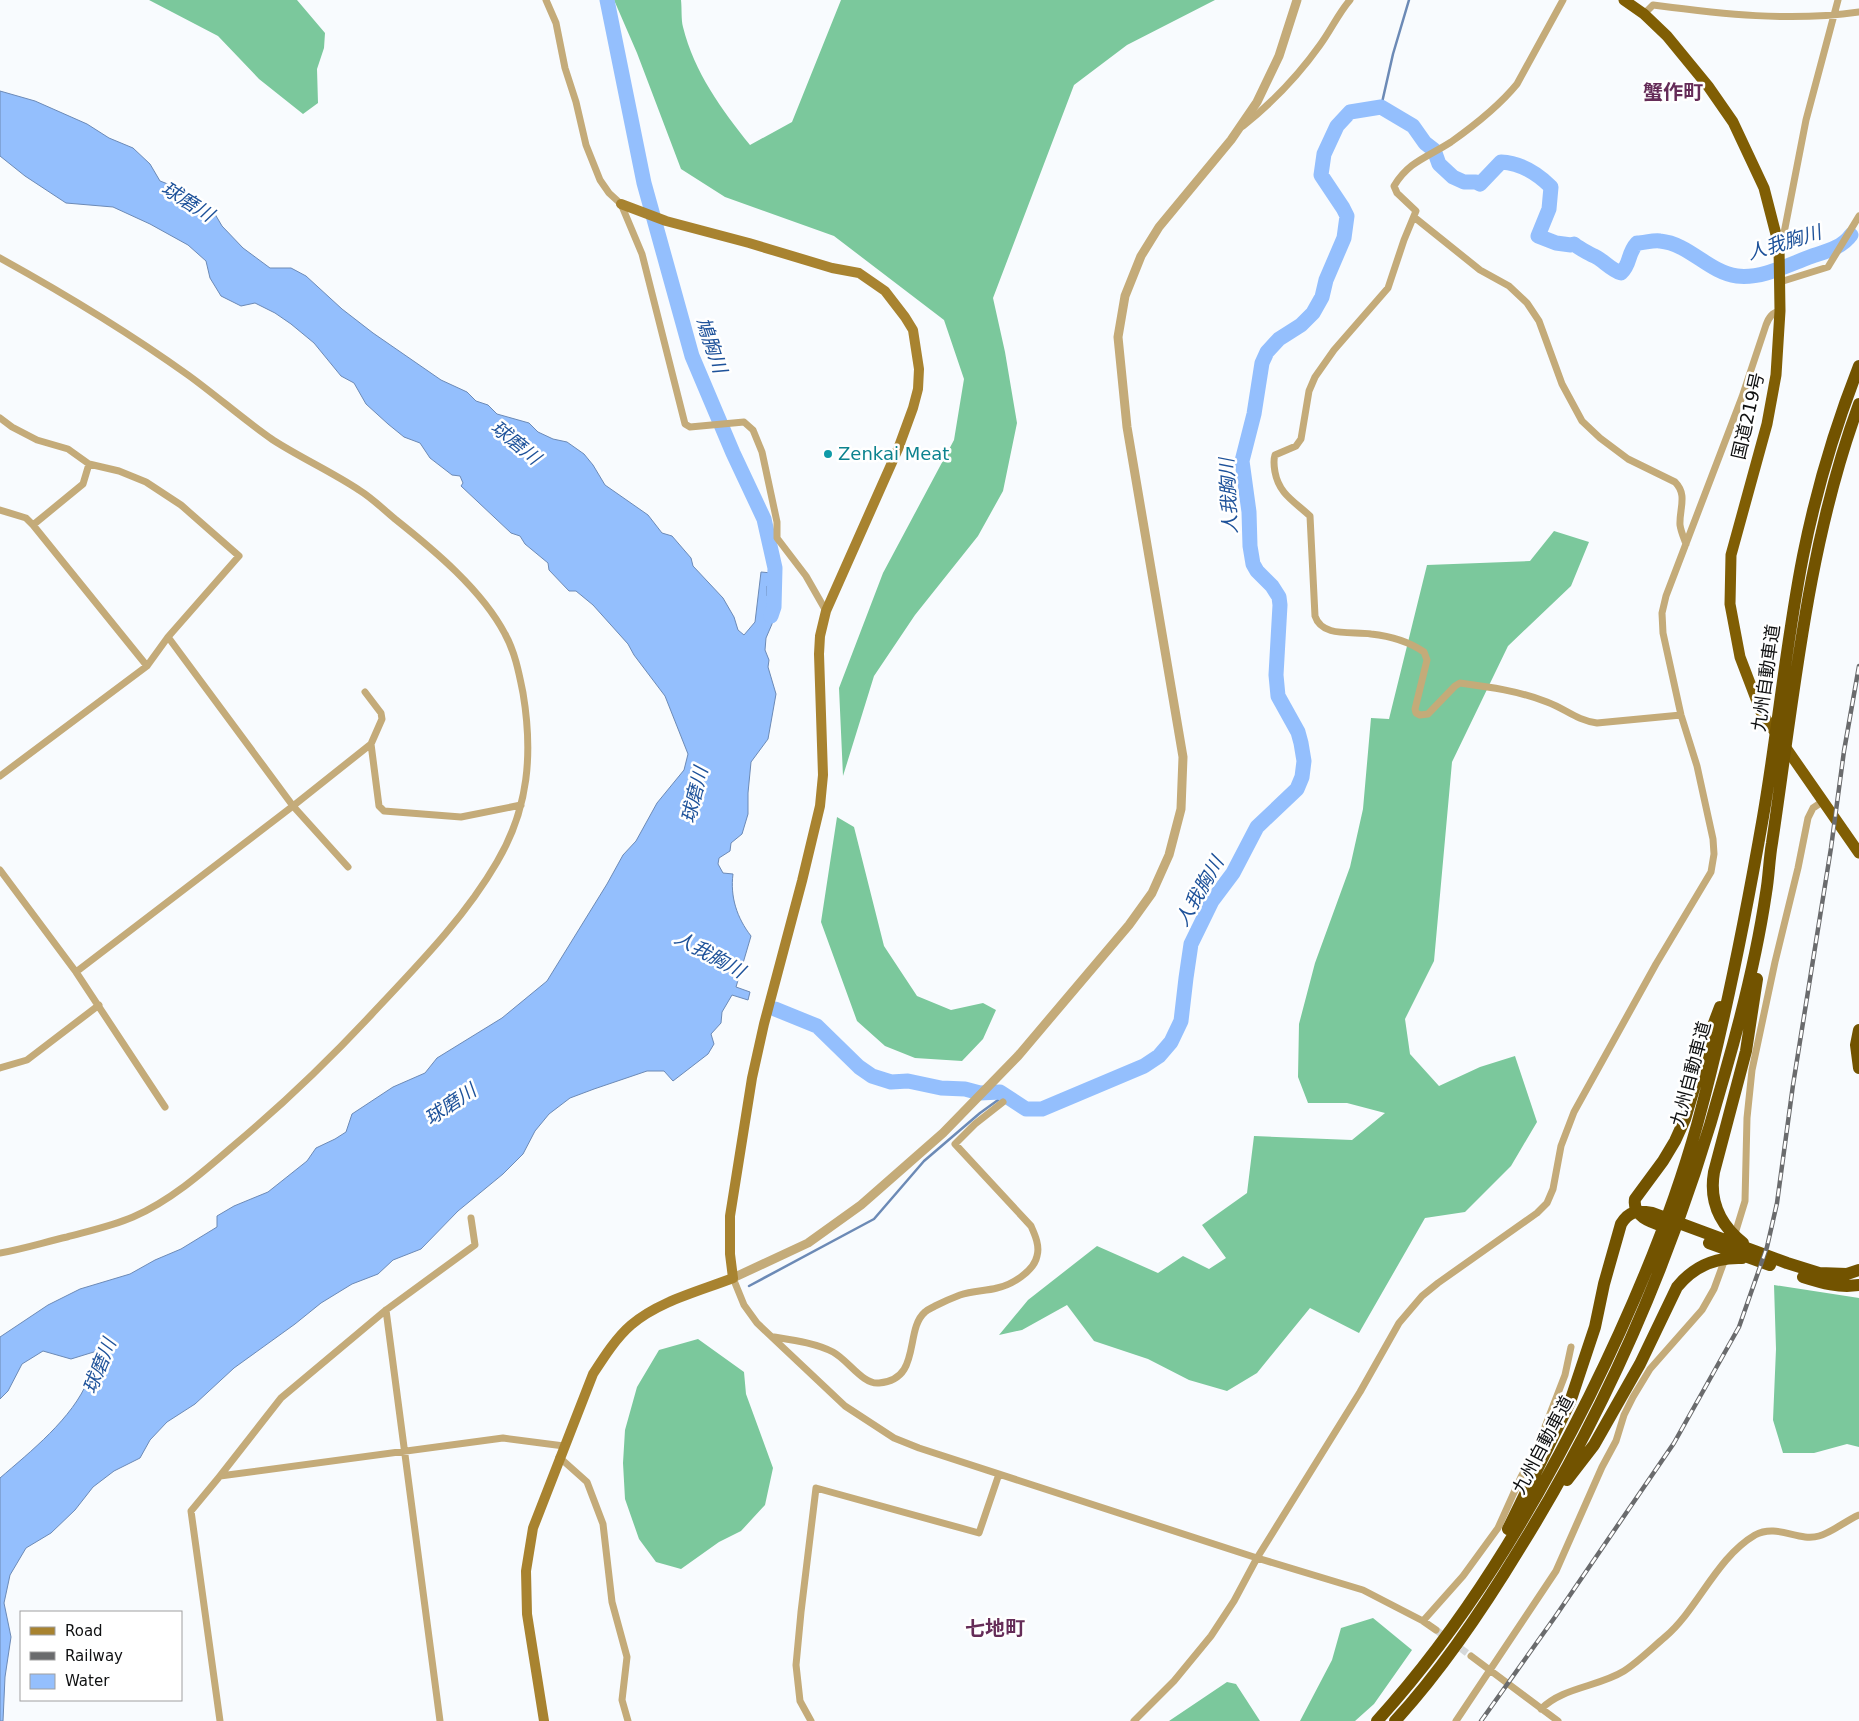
<svg xmlns="http://www.w3.org/2000/svg" width="1859" height="1721" font-family="'DejaVu Sans','Noto Sans JP',sans-serif">
  <rect width="100%" height="100%" fill="#f8fbfe"/>
  <!-- forest -->
  <path fill="#7bc89c" d="M149,0H297L325,33L324,48L317,69L318,103L303,114L259,79L218,36Z
    M614,0H681C682,9 681,19 683,27C694,72 722,110 750,145L792,122L841,0H1215L1127,45L1074,85L993,298L1005,352L1017,423L1003,491L978,536L915,615L874,676L843,776L839,688L883,573L954,440L964,379L944,320L834,236L725,197L681,169L637,53Z
    M1554,531L1589,542L1571,586L1508,646L1452,762L1434,961L1405,1019L1410,1054L1439,1086L1480,1067L1515,1056L1537,1122L1511,1166L1465,1212L1425,1218L1359,1333L1310,1308L1257,1373L1227,1391L1189,1380L1148,1359L1094,1341L1067,1305L1022,1330L999,1335L1028,1300L1097,1246L1158,1273L1183,1256L1209,1269L1226,1258L1202,1225L1247,1193L1254,1136L1352,1140L1385,1113L1347,1103H1308L1298,1077L1299,1024L1315,963L1350,867L1363,809L1371,718L1389,719L1427,565L1530,561Z
    M837,817L854,827L884,946L917,996L951,1010L983,1003L996,1010L983,1039L962,1061L915,1058L885,1046L857,1021L821,922Z
    M1774,1285L1859,1298V1447L1847,1444L1814,1453H1783L1773,1420L1776,1349Z
    M698,1339L744,1372L746,1394L773,1468L765,1505L741,1531L719,1542L681,1569L656,1562L639,1539L625,1499L623,1463L625,1430L637,1387L659,1350Z
    M1373,1618L1412,1650L1374,1704L1355,1721H1300L1332,1660L1341,1628Z
    M1227,1682L1236,1684L1260,1721H1169Z"/>
  <!-- water -->
  <path fill="#94bffd" stroke="#6c8ab6" d="M0,91L35,101L87,124L109,138L133,148L150,164L160,181L181,189L212,209L222,226L243,248L270,268H291L306,276L342,309L373,333L441,380L467,392L476,401L488,405L497,414L529,423L538,432L553,439L567,442L584,454L593,465L605,485L648,515L662,533L672,536L691,558L693,566L723,598L734,617L738,630L744,635L755,622L761,572L772,573L781,577L767,586V596H776L772,624L766,638L765,650L769,660L768,667L776,694L768,739L751,762L748,793V814L742,834L731,843L730,851L719,858L718,864L723,873L733,874C730,897 737,918 751,936L736,987L750,992L748,1000L732,995L722,1012L721,1023L711,1034L714,1044L708,1054L673,1081L664,1071H647L594,1089L570,1098L549,1114L535,1131L523,1154L503,1174L458,1211L421,1249L393,1260L378,1274L352,1284L321,1303L295,1324L234,1368L195,1404L167,1422L150,1440L140,1458L114,1471L93,1487L75,1510L51,1533L26,1548L10,1575L4,1603L11,1637L5,1677L3,1721H0V1478C30,1452 73,1418 88,1380C92,1371 94,1360 97,1351L71,1359L43,1351L22,1364L8,1391L0,1399V1337L48,1305L80,1289L130,1274L155,1260L181,1249L217,1227V1216L234,1206L268,1192L307,1161L316,1148L335,1139L346,1132L352,1114L393,1087L425,1073L437,1058L502,1018L547,981L607,884L623,855L636,841L657,803L684,770L688,754L665,696L634,655L628,644L593,605L576,591H569L549,570L548,563L525,544L520,536L511,533L461,486L463,483L460,476L452,475L430,458L420,443L404,437L388,424L366,404L354,383L341,376L314,343L291,324L275,313L255,303L241,306L221,296L210,278L206,261L188,245L150,224L113,207L66,203L25,176L0,156Z"/>
  <g fill="none" stroke-linecap="round" stroke-linejoin="round">
    <!-- stream -->
    <path stroke="#6c8ab6" stroke-width="2.5" d="M1381,107L1393,54L1409,0
      M749,1286L874,1219L924,1161L980,1113L1005,1095"/>
    <!-- river -->
    <path stroke="#94bffd" stroke-width="15" d="M607,0L644,183L692,356L733,453L764,519L775,568L774,607L771,616
      M775,1009L817,1026L859,1067L872,1076L891,1082L908,1081L941,1088L965,1089L980,1093L1000,1092L1026,1109H1042L1144,1066L1159,1056L1171,1042L1181,1021L1186,978L1191,944L1212,901L1233,873L1257,827L1297,789L1302,777L1304,761L1301,743L1298,732L1278,696L1276,675L1280,605L1279,597L1272,586L1257,571L1253,564L1250,546L1249,512L1242,461L1254,414L1262,363L1267,352L1279,339L1301,325L1313,313L1322,297L1326,280L1344,238L1347,216L1343,208L1321,175L1324,154L1337,126L1350,112L1381,107L1413,126L1425,143L1434,150L1439,164L1453,177L1464,182H1476L1480,184L1501,162C1520,163 1537,173 1551,187L1549,209L1538,236L1556,243L1571,245L1574,244C1580,249 1585,251 1592,255C1603,259 1609,269 1621,273C1631,264 1627,254 1637,243C1644,243 1653,240 1660,241C1690,244 1708,272 1737,276C1760,279 1786,266 1807,258C1823,252 1841,249 1851,235"/>
    <!-- minor-tunnel -->
    <path stroke="#d5d8da" stroke-width="7" stroke-dasharray="7 3.5" stroke-linecap="butt" d="M1436,1630L1471,1656"/>
    <!-- minor -->
    <path stroke="#c4ab79" stroke-width="7" d="M546,0L556,23L565,68L576,102L586,145L600,180L609,193L621,204L642,254L685,424L690,427L744,422L753,430L762,452L777,522V538L806,576L826,611
      M1563,0L1517,84C1499,106 1475,125 1451,142C1428,157 1409,161 1394,186L1397,193L1416,211L1404,240L1388,288L1334,350L1315,377L1309,391L1301,439L1296,446L1275,455C1273,461 1274,466 1275,472C1279,494 1294,501 1310,516L1315,616C1322,638 1353,631 1371,634C1390,636 1408,641 1424,652L1427,660L1415,709L1416,713L1420,715L1428,714L1455,686L1460,683C1490,687 1519,691 1547,702C1566,709 1576,720 1597,723L1681,715
      M1644,14L1653,5C1721,14 1791,22 1859,12
      M1243,126C1273,102 1298,76 1320,45C1331,30 1338,14 1350,0
      M1414,217L1480,270L1509,286L1527,303L1539,321L1562,384L1582,421L1600,438L1628,459L1675,482C1688,495 1679,509 1680,525C1681,532 1684,538 1686,544
      M1779,245L1784,233L1806,120L1838,0
      M0,258C65,294 128,332 188,375C217,396 244,420 273,440C301,458 332,472 359,490C372,498 383,509 395,519C434,550 482,590 505,634C515,652 519,673 523,693C533,753 529,808 497,862C464,919 415,968 371,1015C327,1062 281,1106 232,1147C202,1173 170,1201 133,1217C112,1226 89,1231 67,1237C45,1242 23,1249 0,1253
      M1780,282L1828,267L1859,216
      M0,418L12,427L37,440L68,449L89,464L119,471L146,482L181,505L239,556L168,637L147,666L0,776
      M0,510L26,518L33,525L147,666
      M33,525L83,484L89,464
      M168,637L293,806L348,867
      M371,744L379,806L384,811L461,817L521,805
      M0,870L76,972L165,1107
      M76,972L293,806L371,744L382,719L381,713L365,692
      M0,1068L27,1060L99,1005
      M1734,1237L1745,1201L1747,1118L1752,1070L1775,962L1798,868L1808,818L1813,808L1822,802
      M733,1278L744,1305L757,1323L845,1406L894,1438L919,1448L1257,1558L1363,1590L1423,1621L1436,1630
      M386,1310L440,1721
      M774,1337C793,1340 816,1343 833,1352C848,1360 863,1385 879,1383C922,1380 904,1330 925,1312C928,1309 932,1308 935,1306C943,1302 952,1298 960,1295C972,1291 985,1291 997,1288C1012,1285 1034,1271 1037,1256C1040,1246 1035,1235 1031,1226L955,1144L975,1124L1003,1102
      M559,1457L587,1482L603,1524L612,1602L627,1657L622,1700L628,1721
      M220,1476L281,1398L386,1310L475,1245L471,1218
      M1423,1621L1463,1576L1498,1528L1521,1477L1538,1445L1565,1375L1571,1347
      M1471,1656L1558,1721
      M1541,1709C1563,1687 1598,1687 1624,1671C1638,1662 1652,1648 1665,1637C1698,1609 1716,1558 1755,1535C1777,1523 1798,1542 1819,1536C1833,1532 1845,1521 1859,1515
      M220,1721L191,1511L220,1476L503,1438L564,1446
      M811,1721L800,1701L796,1665L801,1612L816,1488L979,1533L999,1474
      M1134,1721L1174,1681L1211,1636L1234,1601L1257,1558L1360,1392L1399,1323L1422,1296L1438,1283L1537,1213L1547,1203L1553,1189L1561,1146L1574,1112L1656,964L1711,872L1714,854L1713,839L1697,766L1681,715L1663,633L1662,613L1666,596L1742,397L1766,325C1769,317 1772,313 1780,311
      M1456,1721L1556,1571L1602,1467L1616,1441L1624,1415L1633,1397L1650,1369L1702,1310L1714,1289L1725,1259"/>
    <!-- tertiary -->
    <path stroke="#c4ab79" stroke-width="9" d="M733,1278L808,1243L861,1205L943,1133L1018,1056L1129,925L1152,893L1169,855L1181,809L1183,757L1127,427L1118,337L1125,296L1141,256L1159,227L1231,140L1257,102L1279,56L1297,0"/>
    <!-- secondary -->
    <path stroke="#a88330" stroke-width="10" d="M544,1721L527,1614L526,1571L533,1528L593,1374C604,1357 616,1338 631,1325C659,1301 700,1291 733,1278L730,1254V1216L752,1078L764,1024L802,881L820,806L823,775L819,654L820,636L826,611L898,449L913,408L918,389L919,369L913,330L905,317L885,291L859,273L832,268L749,243L666,221L621,204"/>
    <!-- trunk -->
    <path stroke="#805e04" stroke-width="11" d="M1624,0L1644,14L1667,36L1708,86L1733,122L1764,188L1779,246L1780,311L1776,375L1767,424L1731,555L1730,604L1740,657L1761,712L1859,853"/>
    <!-- motorway -->
    <path stroke="#725300" stroke-width="12" d="M1859,1030L1856,1045L1859,1068
      M1669,1228C1654,1223 1632,1218 1635,1199L1663,1161L1675,1141L1685,1119L1711,1031L1720,1007
      M1709,1243L1770,1265
      M1743,1243C1719,1224 1709,1201 1714,1172L1746,1051L1757,979
      M1803,1277C1822,1283 1839,1288 1859,1285
      M1567,1480L1594,1445L1640,1364L1677,1287C1694,1266 1715,1257 1742,1258
      M1508,1529L1570,1402L1595,1327L1604,1284L1621,1224C1629,1211 1637,1210 1652,1213L1787,1263L1819,1273L1847,1274L1859,1270
      M1377,1721C1464,1625 1531,1513 1589,1397C1632,1310 1671,1218 1697,1125C1725,1023 1745,920 1763,817C1778,730 1786,642 1803,556C1816,491 1835,427 1859,366
      M1395,1721C1443,1669 1483,1609 1520,1548C1612,1400 1679,1241 1725,1073C1742,1014 1757,954 1766,893C1769,876 1769,860 1772,843C1794,696 1807,545 1859,404"/>
    <!-- rail casing -->
    <g stroke="#6a6b6d" stroke-width="4.5">
      <path id="rail" d="M1481,1721L1555,1617L1674,1443L1739,1327L1767,1247L1777,1203L1793,1085L1831,848L1844,751L1859,666"/>
    </g>
    <!-- rail -->
    <use href="#rail" stroke="#fff" stroke-width="2.5" stroke-dasharray="8" stroke-linecap="butt"/>
  </g>
  <!-- markers -->
  <circle fill="#0f9aa8" stroke="#fff" stroke-width="2" cx="828" cy="454" r="5"/>
  <g text-anchor="middle" stroke-width="5" stroke-linejoin="round" paint-order="stroke">
    <!-- street labels -->
    <g font-size="18" fill="#0f1011" stroke="#fff">
      <text transform="translate(1748 416) rotate(-77)" y="6">国道219号</text>
      <text transform="translate(1766 678) rotate(-82)" y="6">九州自動車道</text>
      <text transform="translate(1691 1074) rotate(-75)" y="6">九州自動車道</text>
      <text transform="translate(1543 1445) rotate(-62)" y="6">九州自動車道</text>
    </g>
    <!-- culture labels -->
    <g font-size="18" fill="#0d838f" stroke="#fff" text-anchor="start">
      <text x="838" y="460">Zenkai Meat</text>
    </g>
    <!-- water labels -->
    <g font-size="19" font-style="italic" fill="#1e529a" stroke="#fff">
      <text transform="translate(188 201) rotate(32)" y="7">球磨川</text>
      <text transform="translate(1784 242) rotate(-17)" y="7">人我胸川</text>
      <text transform="translate(712 345) rotate(71)" y="7">鳩胸川</text>
      <text transform="translate(516 442) rotate(39)" y="7">球磨川</text>
      <text transform="translate(1228 496) rotate(-93)" y="7">人我胸川</text>
      <text transform="translate(694 795) rotate(-76)" y="7">球磨川</text>
      <text transform="translate(1199 891) rotate(-60)" y="7">人我胸川</text>
      <text transform="translate(710 954) rotate(29)" y="7">人我胸川</text>
      <text transform="translate(450 1104) rotate(-34)" y="7">球磨川</text>
      <text transform="translate(99 1366) rotate(-68)" y="7">球磨川</text>
    </g>
    <!-- quarter labels -->
    <g font-size="20" font-weight="bold" fill="#652c58" stroke="#fff">
      <text x="1673" y="99">蟹作町</text>
      <text x="995" y="1635">七地町</text>
    </g>
  </g>
  <!-- legend -->
  <rect x="20" y="1611" width="162" height="90" fill="#ffffff" stroke="#9f9fa0"/>
  <rect x="30" y="1627" width="25" height="8" fill="#a88330" stroke="#9f9fa0"/>
  <text x="65" y="1636" font-size="15" fill="#0f1011">Road</text>
  <rect x="30" y="1652" width="25" height="8" fill="#6a6b6d" stroke="#9f9fa0"/>
  <text x="65" y="1661" font-size="15" fill="#0f1011">Railway</text>
  <rect x="30" y="1674" width="25" height="15" fill="#94bffd" stroke="#9f9fa0"/>
  <text x="65" y="1686" font-size="15" fill="#0f1011">Water</text>
</svg>
